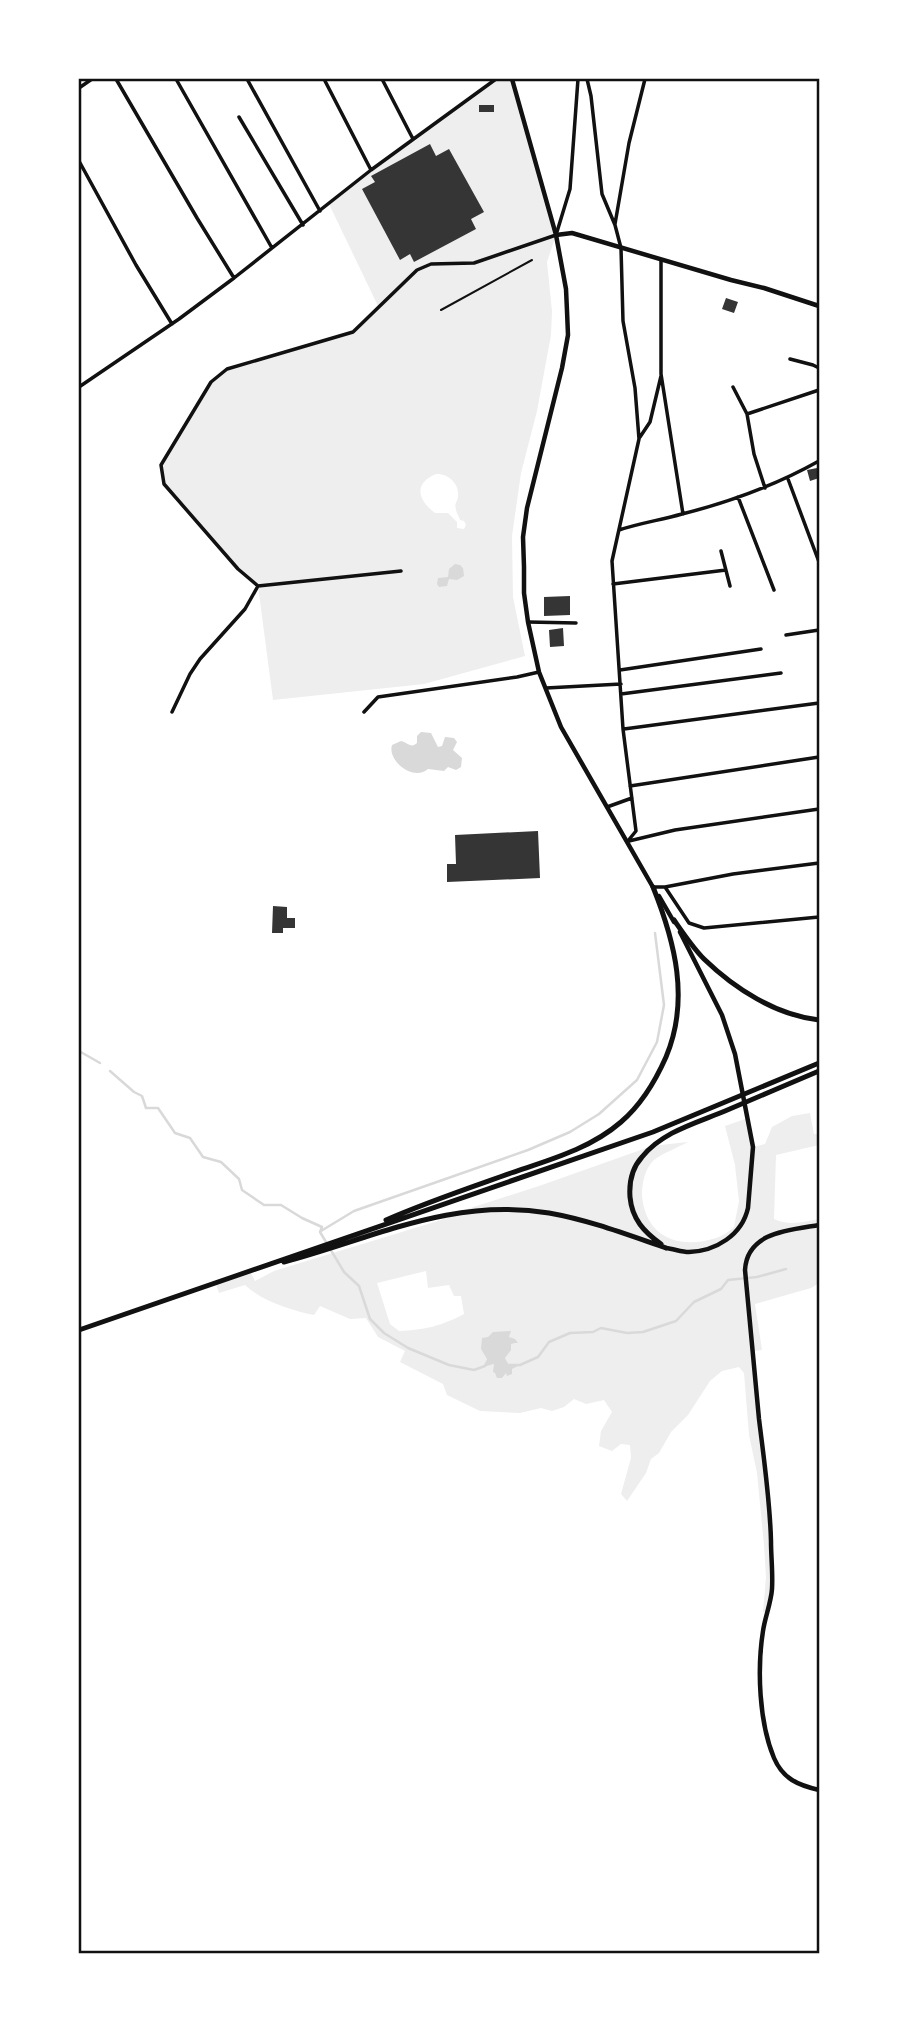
<svg xmlns="http://www.w3.org/2000/svg" width="898" height="2033" font-family="Arial,sans-serif">
  <rect width="100%" height="100%" fill="#fff"/>
  <!-- green -->
  <path fill="#eee" fill-rule="evenodd" d="M496,79H512L556,235L547,262L552,311L551,335L537,411L521,473L512,536L513,597L525,656L424,684L273,700L258,586L238,569L164,484L161,465L211,382L227,369L353,332L378,306L329,204L371,170ZM436,474C448,473 460,484 458,497C457,503 454,503 456,509C456,513 459,516 460,520L464,521L466,525L464,529L457,528V522L448,513H435C419,501 412,484 436,474Z
    M810,1113L814,1134H819V1145L776,1155L774,1219C788,1226 805,1222 819,1219V1283L811,1288L755,1304L762,1350L754,1351L765,1459L772,1592L767,1612H763L766,1577L764,1545L757,1473L749,1435L744,1373L739,1367L722,1371L710,1381L688,1415L671,1432L659,1453L651,1459L646,1473L627,1501L621,1494L631,1458L630,1445L621,1444L612,1451L599,1446L601,1431L612,1412L604,1400L586,1404L574,1399L564,1407L552,1411L541,1408L520,1413L480,1411L447,1395L443,1384L400,1362L405,1351L378,1337L366,1318L350,1319L320,1306L314,1315C291,1310 262,1301 245,1285L219,1293L216,1284L250,1271L255,1281L274,1271L441,1220L455,1213L539,1186L652,1146L688,1142C677,1148 663,1153 654,1160C645,1168 642,1183 642,1195C645,1237 679,1250 716,1238C723,1236 729,1231 734,1227L739,1201L735,1165L725,1126L748,1118L753,1147L765,1144L772,1127L792,1116ZM426,1271L428,1288L449,1285L454,1296H461L464,1314C441,1326 425,1330 399,1331L390,1324L377,1283ZM510,1332L509,1337L517,1344H511L505,1358L509,1365H518L507,1372L494,1364L484,1366L487,1359L486,1355Z"/>
  <!-- water -->
  <path fill="#d9d9d9" d="M455,564L460,565L463,568L464,576L457,580L449,579L447,586L439,587L437,584L438,578L448,577L449,569Z
    M421,732L431,733L438,747L442,746L445,737L454,738L457,742L453,750L462,758L461,767L456,770L448,767L444,771L428,769C414,782 387,761 392,745L401,741C407,742 411,749 417,743V736Z
    M511,1331L509,1337L515,1339L518,1343L511,1344V1350L505,1358L509,1365H520L512,1369V1374L507,1376L506,1373L502,1378H497L495,1373L493,1372L494,1364L483,1367L487,1359L481,1349L482,1338L488,1337L493,1332Z"/>
  <g fill="none" stroke-linecap="round" stroke-linejoin="round">
    <!-- stream -->
    <path stroke="#d9d9d9" stroke-width="2.5" d="M79,1051L100,1063
      M110,1071L134,1092L142,1096L146,1108H158L175,1133L190,1138L203,1157L221,1162L239,1179L242,1190L264,1205H281L302,1218L322,1227L320,1232L344,1272L359,1286L370,1319L384,1333L408,1348L449,1365L474,1370L485,1366
      M321,1231L354,1211L528,1150L570,1132L599,1114L637,1080L657,1042L664,1005L655,933
      M506,1365H520L538,1357L549,1342L570,1333L593,1332L601,1328L627,1333L643,1332L676,1321L694,1302L721,1289L728,1280L757,1277L786,1269"/>
  </g>
  <!-- building -->
  <path fill="#353535" d="M479,105H494V112H479Z
    M430,144L436,156L449,149L484,212L471,219L476,229L414,262L410,254L400,260L362,189L375,182L371,176Z
    M726,298L738,302L734,313L722,309Z
    M817,468L819,478L810,481L807,470Z
    M570,596V615L544,616V597Z
    M563,628L564,646L550,647L549,630Z
    M538,831L540,878L447,882V864H456L455,835Z
    M273,906L287,907V918H295V928H283V933H272Z"/>
  <g fill="none" stroke-linecap="round" stroke-linejoin="round">
    <!-- path -->
    <path stroke="#111" stroke-width="2" d="M441,310L532,260"/>
    <!-- minor -->
    <path stroke="#111" stroke-width="3.5" d="M116,79L197,218L234,278
      M176,79L272,248
      M247,79L320,211
      M324,79L371,170
      M382,79L413,139
      M587,79L591,96L602,194L615,225L621,248L623,321L635,388L639,439L612,561L623,729L636,831L627,842
      M79,88L92,79
      M239,117L303,225
      M79,161L136,265L172,324
      M615,224L629,143L645,79
      M661,260V374L683,514
      M790,359L813,365L819,368
      M79,387L179,319L234,278L371,170L496,79
      M733,387L747,414L754,454L765,488
      M747,414L819,390
      M819,427V434
      M640,437L650,422L661,376
      M788,479L819,562
      M738,497L774,590
      M619,530C640,523 661,520 682,514C730,502 776,485 819,461
      M721,551L730,586
      M401,571L258,586L238,569L164,484L161,465L211,382L227,369L353,332L417,270L431,264L474,263L556,235L570,189L578,79
      M613,584L726,570
      M528,622L576,623
      M786,635L819,630
      M620,670L761,649
      M546,688L621,684
      M621,694L781,673
      M172,712L190,674L200,659L245,609L258,586
      M364,712L378,697L517,677L539,672
      M624,729L819,703
      M630,786L819,757
      M607,807L632,798
      M629,841L675,830L819,809
      M653,887H665L733,874L819,863
      M665,887L689,923L704,928L819,917"/>
    <!-- tertiary -->
    <path stroke="#111" stroke-width="4.5" d="M512,79L556,235L566,289L567,311L568,335L562,368L527,508L523,537L524,567V593L528,622L539,672L561,727L654,889
      M556,235L572,233L731,280L764,288L819,306
      M659,896L674,922
      M819,1225C789,1230 747,1232 745,1270C750,1319 754,1369 759,1419C764,1460 770,1500 771,1541C771,1557 773,1573 772,1589C771,1603 765,1617 763,1631C757,1669 759,1722 774,1758C783,1779 798,1785 819,1790
      M666,1248C674,1249 682,1252 689,1252C716,1251 742,1235 748,1208L753,1147L735,1054L722,1015L680,932"/>
    <!-- primary -->
    <path stroke="#111" stroke-width="5" d="M674,920C683,933 693,948 704,959C735,989 776,1015 819,1020
      M386,1220C427,1202 469,1188 511,1173C549,1160 590,1149 621,1122C642,1104 655,1082 666,1057C690,1000 675,942 653,887
      M661,1244C644,1232 632,1219 630,1197C629,1183 632,1168 642,1157C662,1132 696,1123 725,1111C756,1098 788,1084 819,1071
      M284,1262C374,1238 452,1197 549,1213C589,1220 628,1235 666,1248
      M79,1330L653,1132L819,1063"/>
  </g>
  <!-- border -->
  <rect width="898" height="2033" fill="none" stroke="#ffffff" stroke-width="161"/>
  <rect x="80" y="80" width="738" height="1872" fill="none" stroke="#111" stroke-width="2.5"/>
</svg>
